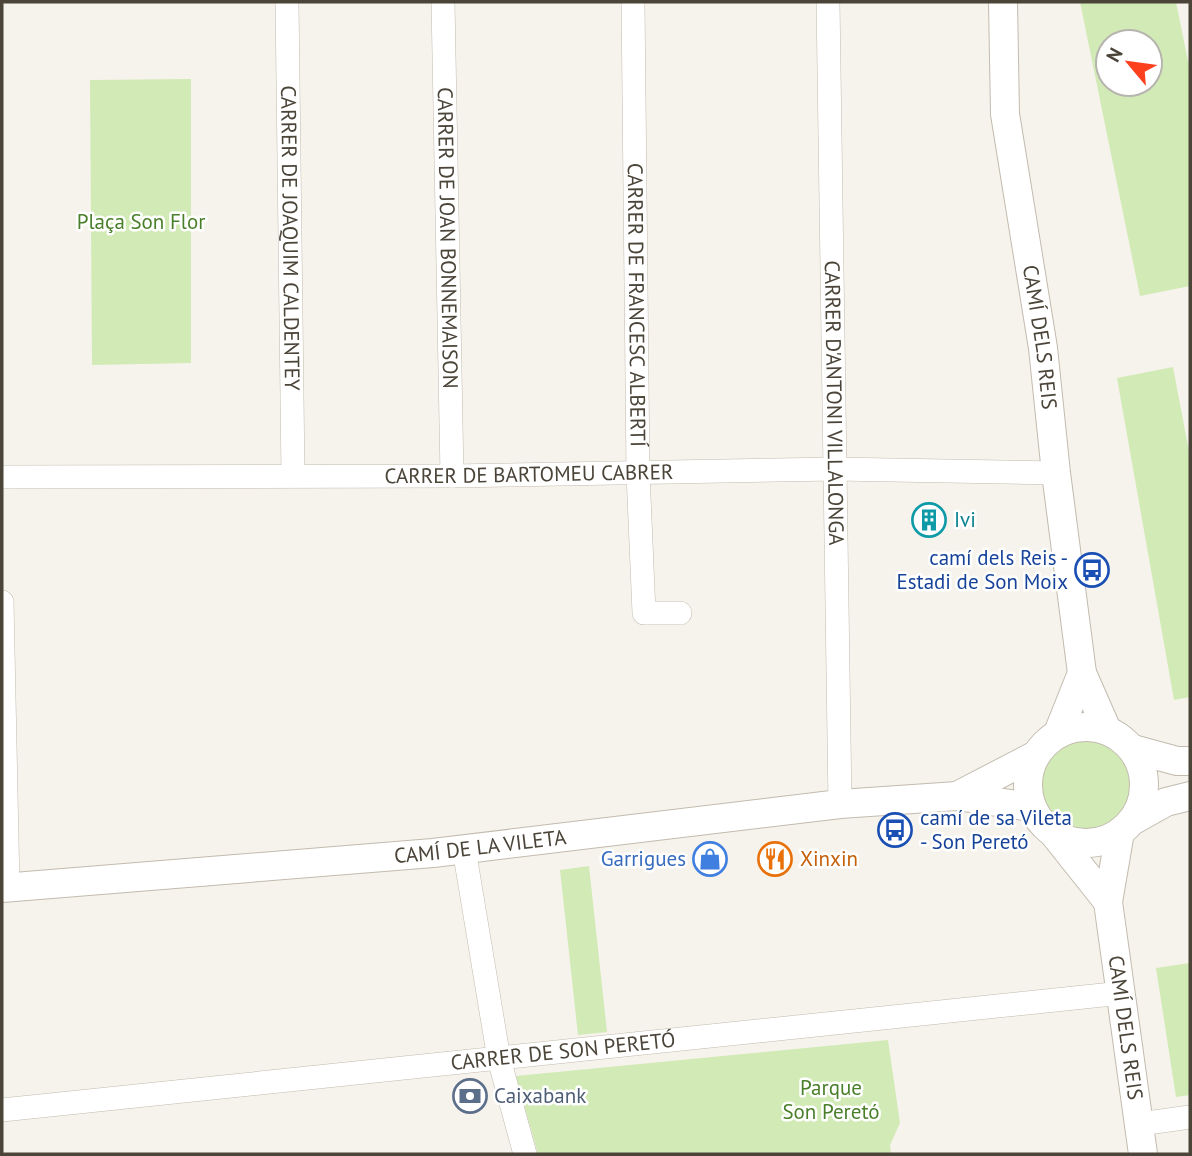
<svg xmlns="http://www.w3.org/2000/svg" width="1192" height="1156" font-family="'PT Sans',sans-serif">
  <rect width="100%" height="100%" fill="#f6f3ec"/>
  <!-- green -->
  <path fill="#d2eab5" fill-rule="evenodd" d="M1080,2H1176L1190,71V286L1140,296ZM1108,42H1150V84H1108Z
    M191,79V363L92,365L90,80Z
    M1173,367L1190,457V697L1174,700L1117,378Z
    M1037 782a47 47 0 1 1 94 0a47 47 0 1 1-94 0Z
    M589,866L607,1032L578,1035L560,870Z
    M1190,963V1095L1176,1097L1156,968Z
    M888,1040L900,1123L890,1145L891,1154H538L516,1076Z"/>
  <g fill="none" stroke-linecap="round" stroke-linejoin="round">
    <!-- minor casing -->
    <g stroke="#c2bbae" stroke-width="24">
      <g id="minor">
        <path id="s1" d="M287,2L293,475"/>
        <path id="s2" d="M443,2L452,476"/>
        <path id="s3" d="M633,2L638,473L644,613H680"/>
        <path id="s4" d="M828,2L840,804"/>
        <path id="s5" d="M2,477L452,476L835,469L1056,473"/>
        <path d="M2,602L8,887"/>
        <path d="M464,849L499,1059L525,1154"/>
        <path id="s6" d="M2,1110L1122,993"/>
        <path d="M1140,1124L1190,1117"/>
      </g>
    </g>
    <!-- tertiary casing -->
    <g stroke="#c2bbae" stroke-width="30">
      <g id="tertiary">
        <path id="s7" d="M1003,2L1005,114L1043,348L1056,473L1082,673L1107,730"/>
        <circle cx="1086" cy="785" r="58"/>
        <path d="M1058,733L1082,673"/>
        <path d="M1133,749L1177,761H1190"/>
        <path d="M957,796L1034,756"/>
        <path d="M1132,821L1166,802L1190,796"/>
        <path id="s8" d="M1120,832L1108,902L1143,1154"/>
        <path d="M1054,834L1108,902"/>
        <path id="s9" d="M2,888L433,853L840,804L957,796L1031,807"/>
      </g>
    </g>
    <!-- minor -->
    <use href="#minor" stroke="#fff" stroke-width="23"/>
    <!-- tertiary -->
    <use href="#tertiary" stroke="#fff" stroke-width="28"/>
  </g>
  <!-- icons -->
  <defs>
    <g id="building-ring" transform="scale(1.75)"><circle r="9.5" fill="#fff" stroke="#0f9aa8" stroke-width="1.5"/><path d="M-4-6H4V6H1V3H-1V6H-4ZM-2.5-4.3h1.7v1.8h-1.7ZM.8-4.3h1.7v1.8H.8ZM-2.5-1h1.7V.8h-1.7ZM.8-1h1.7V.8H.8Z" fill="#0f9aa8"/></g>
    <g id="bus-ring" transform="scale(1.75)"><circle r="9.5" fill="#fff" stroke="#1a4fb4" stroke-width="1.5"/><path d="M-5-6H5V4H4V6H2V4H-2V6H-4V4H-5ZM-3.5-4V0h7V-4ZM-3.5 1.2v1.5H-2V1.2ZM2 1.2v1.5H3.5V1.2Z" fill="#1a4fb4"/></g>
    <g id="shop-ring" transform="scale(1.75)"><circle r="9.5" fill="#fff" stroke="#3f7fe0" stroke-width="1.5"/><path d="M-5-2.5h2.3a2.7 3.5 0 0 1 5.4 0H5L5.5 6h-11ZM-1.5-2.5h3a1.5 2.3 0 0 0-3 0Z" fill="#3f7fe0"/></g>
    <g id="restaurant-ring" transform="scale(1.75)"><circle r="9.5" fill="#fff" stroke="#e8710a" stroke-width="1.5"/><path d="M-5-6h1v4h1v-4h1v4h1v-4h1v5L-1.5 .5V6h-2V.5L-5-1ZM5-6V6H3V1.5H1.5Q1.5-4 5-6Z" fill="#e8710a"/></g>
    <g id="bank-ring" transform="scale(1.75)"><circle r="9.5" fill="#fff" stroke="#5c6f8a" stroke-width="1.5"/><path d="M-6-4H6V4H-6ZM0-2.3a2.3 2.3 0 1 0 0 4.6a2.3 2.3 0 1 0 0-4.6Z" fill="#5c6f8a"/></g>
  </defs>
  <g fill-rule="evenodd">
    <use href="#building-ring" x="929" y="520"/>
    <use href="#bus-ring" x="1092" y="570"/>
    <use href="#bus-ring" x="895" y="830"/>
    <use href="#shop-ring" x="710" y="859"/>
    <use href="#restaurant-ring" x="775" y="859"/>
    <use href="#bank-ring" x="470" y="1096"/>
  </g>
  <g text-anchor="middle" stroke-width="5" stroke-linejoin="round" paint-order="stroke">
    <!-- park labels -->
    <g font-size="21" fill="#4a7f2a" stroke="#fff">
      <text x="141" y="229">Plaça Son Flor</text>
      <text x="831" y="1095">Parque<tspan x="831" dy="24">Son Peretó</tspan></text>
    </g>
    <!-- street labels -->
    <g font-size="21" fill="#4b4439" stroke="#fff">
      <text dy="7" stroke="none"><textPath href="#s1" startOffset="236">CARRER DE JOAQUIM CALDENTEY</textPath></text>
      <text dy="7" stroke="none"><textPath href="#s2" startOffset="236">CARRER DE JOAN BONNEMAISON</textPath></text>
      <text dy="7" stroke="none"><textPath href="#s3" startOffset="303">CARRER DE FRANCESC ALBERTÍ</textPath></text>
      <text dy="7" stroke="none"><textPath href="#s7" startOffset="338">CAMÍ DELS REIS</textPath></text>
      <text dy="7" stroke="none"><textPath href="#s4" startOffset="401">CARRER D'ANTONI VILLALONGA</textPath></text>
      <text dy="7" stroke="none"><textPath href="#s5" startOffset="527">CARRER DE BARTOMEU CABRER</textPath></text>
      <text dy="7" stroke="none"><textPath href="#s9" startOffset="480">CAMÍ DE LA VILETA</textPath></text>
      <text dy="7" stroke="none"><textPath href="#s8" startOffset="198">CAMÍ DELS REIS</textPath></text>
      <text dy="7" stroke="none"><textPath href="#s6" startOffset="564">CARRER DE SON PERETÓ</textPath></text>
    </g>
    <!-- culture labels -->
    <g font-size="21" fill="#0d838f" stroke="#fff" text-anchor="start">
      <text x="954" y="527">Ivi</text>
    </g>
    <!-- transit labels -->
    <g font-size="21" fill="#164399" stroke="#fff" text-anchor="end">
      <text x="1068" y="565">camí dels Reis -<tspan x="1068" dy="24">Estadi de Son Moix</tspan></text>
      <text x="920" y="825" text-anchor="start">camí de sa Vileta<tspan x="920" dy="24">- Son Peretó</tspan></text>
    </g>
    <!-- shop labels -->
    <g font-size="21" fill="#366cbe" stroke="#fff" text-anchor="end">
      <text x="686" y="866">Garrigues</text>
    </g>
    <!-- food labels -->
    <g font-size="21" fill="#c56008" stroke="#fff" text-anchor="start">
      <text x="800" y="866">Xinxin</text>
    </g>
    <!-- service labels -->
    <g font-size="21" fill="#4e5e75" stroke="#fff" text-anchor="start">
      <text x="494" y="1103">Caixabank</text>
    </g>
  </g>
  <!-- border -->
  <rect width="1192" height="1156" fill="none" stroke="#4b4439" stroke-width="7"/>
  <!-- north arrow -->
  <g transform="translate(1129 63) rotate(299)"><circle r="33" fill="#ffffff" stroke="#b7b4b0" stroke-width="2"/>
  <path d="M0-5L12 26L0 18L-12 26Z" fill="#fc3f1d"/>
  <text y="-10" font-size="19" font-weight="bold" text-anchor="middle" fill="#4b4439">N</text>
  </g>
</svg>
